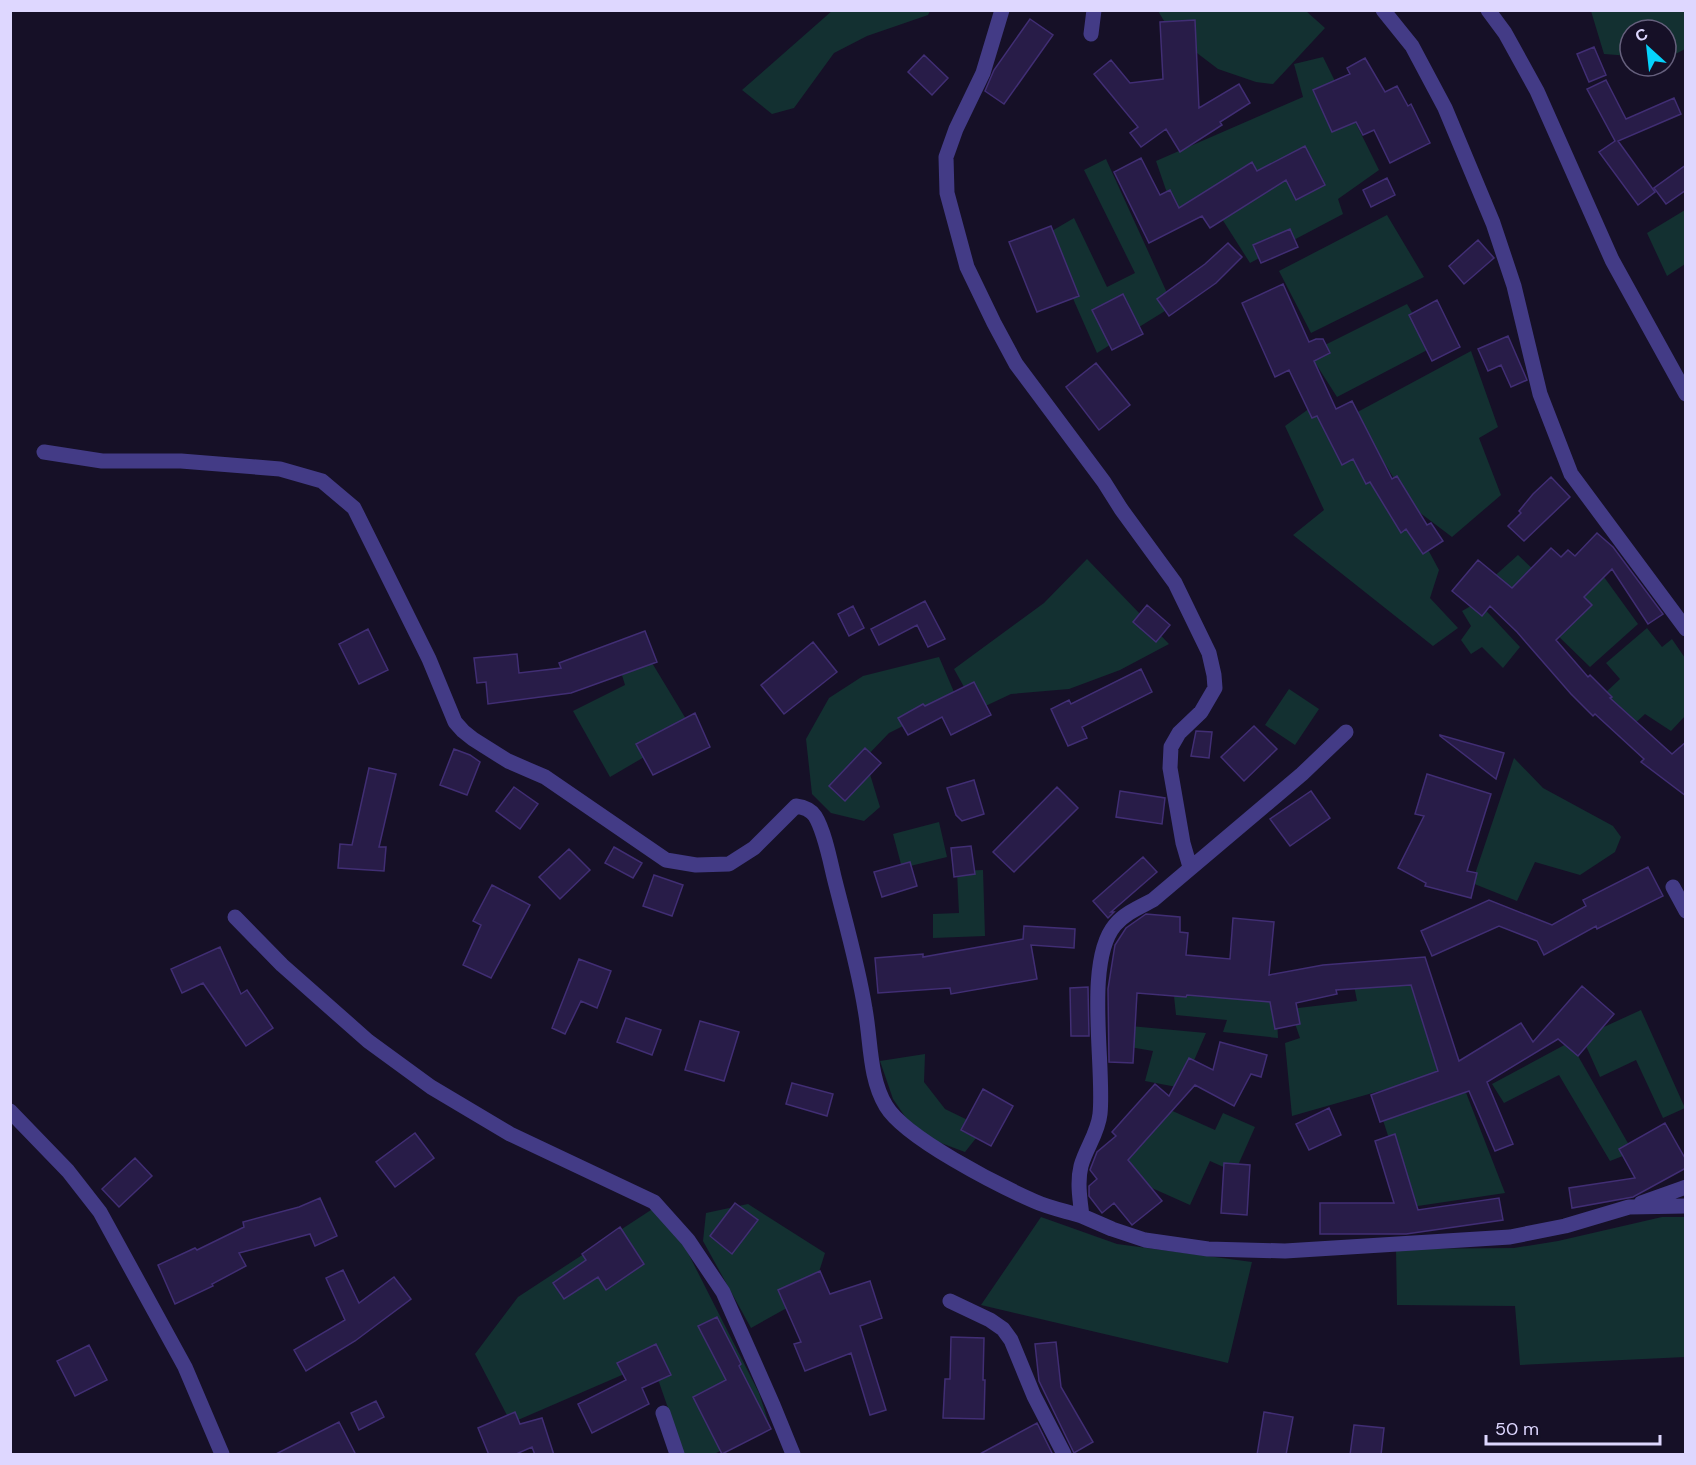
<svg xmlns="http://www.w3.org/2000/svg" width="1696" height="1465" font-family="'DM Sans',sans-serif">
  <rect width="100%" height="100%" fill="#161027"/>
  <!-- green -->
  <path fill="#133031" d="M833,10L930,11L928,15L867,36L834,53L794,108L772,114L742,90Z
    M1158,11H1306L1325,28L1273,84L1256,82L1218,69L1172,34Z
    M1591,11H1685V49L1666,59V30H1630V56L1604,54Z
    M1323,57L1379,170L1338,199L1343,214L1250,263L1210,200L1175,216L1156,161L1303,97L1294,64Z
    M1106,159L1173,306L1097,353L1045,235L1074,218L1107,287L1135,273L1084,170Z
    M1685,210V264L1667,276L1647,233Z
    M1387,215L1424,277L1311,333L1279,271Z
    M1407,304L1433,347L1337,397L1309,353Z
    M1471,351L1498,427L1479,438L1501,495L1452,537L1411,506L1359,422L1352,415Z
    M1324,398L1425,544L1439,570L1430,598L1458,628L1433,646L1293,535L1324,510L1285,426Z
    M1518,555L1554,589L1544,604L1489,581Z
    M1087,559L1169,644L1120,670L1069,689L1011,694L977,710L954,669L1044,603Z
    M1604,577L1638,624L1590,667L1550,628Z
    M1478,602L1520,647L1503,668L1482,647L1471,654L1461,640L1471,626L1462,611Z
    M1647,628L1662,647L1672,639L1685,658V716L1671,731L1645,714L1631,727L1603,695L1620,679L1606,663Z
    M643,648L692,729L610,777L573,711L625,685L618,662Z
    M939,657L957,699L889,733L865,758L880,807L864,821L831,813L812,794L806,739L829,698L863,676Z
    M1289,689L1319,709L1295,745L1265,725Z
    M1514,758L1543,788L1613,826L1621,837L1615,852L1580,875L1535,862L1517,901L1472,883Z
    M939,822L947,857L902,868L893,834Z
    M983,870L985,936L933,938V914L959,913L957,871Z
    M1415,974L1439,1074L1292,1116L1285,1043L1300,1038L1290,1009L1357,1001L1353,980Z
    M1172,977L1276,998L1278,1038L1223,1032L1227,1020L1176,1015Z
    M1641,1010L1685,1108L1663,1118L1636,1060L1600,1077L1582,1037Z
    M1130,1026L1206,1033L1182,1088L1145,1081L1153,1051L1124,1046Z
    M1570,1042L1633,1152L1610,1161L1559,1075L1504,1103L1492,1084Z
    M925,1054L924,1082L945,1109L984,1128L965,1152L933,1140L906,1118L893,1099L880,1061Z
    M1465,1090L1505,1193L1411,1207L1382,1117Z
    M1148,1100L1215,1130L1223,1113L1255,1127L1235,1172L1210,1161L1190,1205L1116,1172Z
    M748,1204L825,1253L812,1294L751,1328L703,1241L706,1213Z
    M654,1208L685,1247L759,1393L770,1427L714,1454H684L652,1362L511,1423L475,1354L518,1297Z
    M1041,1217L1117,1244L1252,1262L1228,1363L981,1305Z
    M1662,1217H1685V1357L1520,1365L1515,1306L1397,1305L1396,1249L1514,1248L1558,1241Z"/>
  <!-- building -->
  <path fill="#281c48" stroke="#412e74" stroke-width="1.5" d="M1030,19L1053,35L1004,104L985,91L994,70Z
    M1195,20L1199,108L1239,84L1250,103L1220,122L1222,125L1180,152L1166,129L1141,147L1130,133L1138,127L1094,74L1111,60L1130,83L1163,79L1160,22Z
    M1594,47L1606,75L1589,82L1577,54Z
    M924,55L948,78L932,95L908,72Z
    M1365,58L1385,92L1397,86L1408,106L1411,104L1430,143L1390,163L1374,130L1363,135L1356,122L1332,132L1313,90L1350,74L1347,68Z
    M1606,80L1626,119L1674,98L1681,114L1618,141L1655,192L1638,205L1599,152L1615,141L1587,89Z
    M1305,146L1325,185L1296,200L1286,180L1210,228L1202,216L1149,243L1114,172L1141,158L1160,195L1170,190L1179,208L1252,162L1257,171Z
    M1686,165V190L1666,204L1654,188Z
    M1387,178L1395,195L1371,207L1363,190Z
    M1051,226L1079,296L1037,312L1009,242Z
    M1290,229L1298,247L1261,263L1253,245Z
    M1478,240L1494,258L1464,284L1449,266Z
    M1228,243L1242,257L1216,283L1169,316L1157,299L1205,264Z
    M1283,284L1309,342L1316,339H1323L1330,353L1314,361L1336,409L1352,401L1392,479L1397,476L1427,525L1431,523L1443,541L1423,554L1406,529L1401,533L1370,482L1366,484L1353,459L1342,465L1317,416L1312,418L1289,370L1275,377L1242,303Z
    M1123,294L1143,334L1112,350L1092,310Z
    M1437,300L1460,347L1432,361L1409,315Z
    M1508,336L1527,380L1511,387L1501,365L1488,371L1478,349Z
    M1096,363L1130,405L1099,430L1066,387Z
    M1551,477L1570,497L1524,541L1508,526L1521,513L1519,511L1533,494Z
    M1597,533L1613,547L1663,614L1648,624L1612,569L1584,597L1592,605L1556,640L1588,677L1590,675L1612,697L1610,698L1672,754L1686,742V796L1641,762L1644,759L1595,714L1593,716L1571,694L1517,632L1490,606L1482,616L1452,591L1478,560L1512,588L1551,548L1561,557L1568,550L1575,556Z
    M925,601L945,639L928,647L917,625L879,645L871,629Z
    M1147,605L1170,625L1156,642L1133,622Z
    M853,606L864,628L849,636L838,614Z
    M368,629L388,670L359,684L339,644Z
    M645,631L657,662L571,693L488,704L486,682L477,683L474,658L517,654L519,673L561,668L559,663Z
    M813,642L837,672L784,714L761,685Z
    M1141,669L1152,692L1082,727L1087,738L1068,746L1051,709L1069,700L1071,704Z
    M974,682L991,715L951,735L942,717L908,735L898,718L923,704L925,706Z
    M695,713L710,747L653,775L636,744Z
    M1254,726L1277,749L1244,781L1221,757Z
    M1196,731L1212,732L1209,758L1191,756Z
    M1440,735L1504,753L1496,779L1440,736Z
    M865,748L881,763L845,801L829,786Z
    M454,749L470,755L480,762L467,795L440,785Z
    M369,768L396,774L379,847H386L384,871L338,868L340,844L352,845Z
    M1427,774L1491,794L1467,871L1477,873L1471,898L1425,886L1426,883L1398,868L1424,816L1415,814Z
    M974,780L984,814L962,821L956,815L947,788Z
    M514,787L538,804L520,829L496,811Z
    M1057,787L1078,808L1014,872L993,852Z
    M1120,791L1165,798L1162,824L1116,817Z
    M1311,791L1330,818L1290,846L1270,819Z
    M971,846L975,874L954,877L951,848Z
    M614,847L642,863L633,878L605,863Z
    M569,849L590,870L560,899L539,877Z
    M1143,857L1157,872L1111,912H1114L1108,918L1093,901Z
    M910,862L917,886L882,897L874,872Z
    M1648,867L1663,896L1597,929L1596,926L1544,955L1537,941L1499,926L1432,956L1421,931L1489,900L1552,925L1586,906L1583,900Z
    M654,875L683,885L672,916L643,906Z
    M492,885L530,905L491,978L463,965L481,925L473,921Z
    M1146,914L1180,917V932L1188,933L1186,955L1230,959L1233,918L1274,922L1269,975L1323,965L1425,957L1459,1061L1521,1023L1533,1042L1582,986L1614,1014L1578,1056L1558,1039L1487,1082L1513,1144L1495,1151L1469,1091L1380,1122L1371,1095L1438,1071L1411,985L1336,990L1337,994L1296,1003L1300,1024L1275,1029L1270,1002L1187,995L1186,997L1137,993L1133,1063L1109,1062L1108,989L1115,945L1126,928Z
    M1024,926L1075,929L1074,948L1031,945L1037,979L951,994L950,988L878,993L875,958L923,954V957L1023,939Z
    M220,947L241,994L247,990L273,1028L246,1046L203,983L182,993L171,969Z
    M579,959L611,971L597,1008L581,1001L565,1034L552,1028Z
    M1088,987L1089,1036H1071L1070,988Z
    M626,1018L661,1030L652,1055L617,1042Z
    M700,1021L739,1032L724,1081L685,1070Z
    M1220,1042L1267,1055L1261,1077L1251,1074L1234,1106L1195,1085L1128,1160L1162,1201L1132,1225L1114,1203L1102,1213L1089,1196V1186L1097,1179L1090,1170L1097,1152L1116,1136L1112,1132L1155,1084L1169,1096L1189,1058L1213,1070Z
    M792,1083L833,1094L827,1116L786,1104Z
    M983,1089L1013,1106L991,1146L961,1130Z
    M1329,1108L1341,1135L1309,1150L1296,1124Z
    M1665,1123L1686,1160V1168L1633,1197L1572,1208L1569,1188L1635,1178L1619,1149Z
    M415,1133L434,1158L395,1187L376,1162Z
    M1395,1134L1418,1210L1499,1198L1503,1220L1406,1234H1320V1203H1394L1375,1141Z
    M135,1158L152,1176L119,1207L102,1189Z
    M1224,1163L1250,1165L1247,1215L1221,1213Z
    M320,1198L337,1236L315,1246L310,1234L239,1253L246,1266L212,1284L213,1286L175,1304L158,1265L195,1248L197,1250L244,1227L243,1222L299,1207Z
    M735,1203L758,1220L732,1254L710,1236Z
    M620,1227L644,1264L606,1290L598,1277L564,1299L553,1283L586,1260L582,1254Z
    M343,1270L359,1303L394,1277L411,1299L355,1341L306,1371L294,1350L345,1320L326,1278Z
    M820,1271L830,1294L870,1281L882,1318L860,1326L886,1410L870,1415L851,1353L805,1371L794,1344L801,1342L778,1290Z
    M717,1317L741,1364L739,1366L771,1429L722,1454L693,1397L726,1380L698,1326Z
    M951,1337L984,1338L983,1380H985L984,1419L943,1418L945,1379H950Z
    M1056,1342L1061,1387L1093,1442L1074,1453L1039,1381L1035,1344Z
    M656,1344L671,1375L642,1388L649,1404L592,1433L578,1404L626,1380L617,1363Z
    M89,1345L107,1380L75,1396L57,1361Z
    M376,1401L384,1417L359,1430L351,1413Z
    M515,1412L520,1424L542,1418L554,1455H535L532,1447L514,1455H489L478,1428Z
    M1264,1412L1293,1417L1286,1455H1257Z
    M339,1422L356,1455H274Z
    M1037,1423L1053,1455H978Z
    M1354,1425L1384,1428L1381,1455H1350Z"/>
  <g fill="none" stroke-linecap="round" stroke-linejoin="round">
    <!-- minor -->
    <path stroke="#433b86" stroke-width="15" d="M1002,10L983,73L956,129L946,157L947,193L967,267L994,323L1016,364L1104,482L1121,509L1175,583L1209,653L1214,675L1215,688L1201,712L1179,733L1171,747L1170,768L1183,843L1190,867
      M1383,10L1412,46L1445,108L1493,223L1514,286L1540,394L1571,474L1686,629
      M1488,10L1505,33L1537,91L1612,260L1686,394
      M1091,34L1094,10
      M44,452L102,461H181L280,469L322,481L354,508L429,659L455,722L463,731L473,739L508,761L545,777L666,860L696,865L729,864L754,848L796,806C804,807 810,809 815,816C824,830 830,860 834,877C845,921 858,965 865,1009C871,1041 869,1078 886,1106C905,1138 998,1185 1034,1201C1049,1208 1066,1211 1082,1216
      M1346,732L1302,774L1153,900C1140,907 1125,913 1115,925C1084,962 1105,1067 1100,1114C1098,1133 1086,1148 1081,1166C1077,1182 1080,1200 1082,1216L1112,1229L1145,1240L1208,1249L1285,1251L1510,1237L1565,1226L1629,1207L1686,1206
      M1673,887L1686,911
      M235,917L282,965L368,1041L431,1087L510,1134L654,1202L688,1240L723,1292L773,1405L793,1454
      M10,1111L68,1171L100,1212L185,1367L222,1454
      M1641,1203L1686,1187
      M950,1301L990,1320L1003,1329L1011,1340L1034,1396L1064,1454
      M663,1413L677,1454"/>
  </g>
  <!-- border -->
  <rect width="1696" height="1465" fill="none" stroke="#ded7ff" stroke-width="24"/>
  <!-- north arrow -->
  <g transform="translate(1648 48) rotate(333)"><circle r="28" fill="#161027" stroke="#66607d" stroke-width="1.5"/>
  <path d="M0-4.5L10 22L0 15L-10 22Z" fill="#05d3fc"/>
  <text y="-9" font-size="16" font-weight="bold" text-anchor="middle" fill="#ded7ff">С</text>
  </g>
  <!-- scale -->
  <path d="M1486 1435v9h174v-9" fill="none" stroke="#ded7ff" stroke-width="3"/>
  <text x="1495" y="1435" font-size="18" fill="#ded7ff" stroke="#161027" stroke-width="4.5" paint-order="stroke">50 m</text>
</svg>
